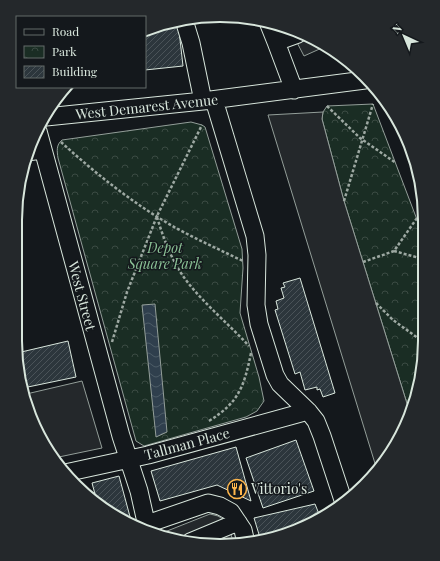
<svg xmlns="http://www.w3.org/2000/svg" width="440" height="561" font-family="'Playfair Display',serif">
  <defs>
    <pattern id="park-crowns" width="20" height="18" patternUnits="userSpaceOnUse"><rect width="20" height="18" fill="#1a2d24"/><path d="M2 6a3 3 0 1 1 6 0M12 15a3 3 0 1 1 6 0" fill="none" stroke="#3b4b43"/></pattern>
    <pattern id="water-waves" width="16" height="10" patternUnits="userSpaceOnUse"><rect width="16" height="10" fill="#2f3f4d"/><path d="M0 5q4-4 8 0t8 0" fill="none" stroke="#4c5b66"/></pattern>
    <pattern id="building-hatch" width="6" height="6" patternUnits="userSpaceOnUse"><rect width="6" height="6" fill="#2c363c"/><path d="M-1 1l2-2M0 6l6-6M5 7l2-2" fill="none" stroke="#4a5358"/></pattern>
  </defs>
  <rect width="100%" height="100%" fill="#14181c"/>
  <!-- park -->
  <path fill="url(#park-crowns)" stroke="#939e99" d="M373,104L424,238L421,381L409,410L344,201L322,119L323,112L327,106Z
    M191,122L202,125L205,127L242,249L243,268L240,313L259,377L264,401L257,411L246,417L144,446L136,441L58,158C57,151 56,145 62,140Z"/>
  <!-- parking -->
  <path fill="#24282b" stroke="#939e99" d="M291,31L324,47L304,56Z
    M323,112L322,119L344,201L409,410L390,455L377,470L268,115Z
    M82,381L102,448L54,458L43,444L22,395Z
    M210,514L218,516L227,522L234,544L220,546L167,539L157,535Z"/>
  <!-- water -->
  <path fill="url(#water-waves)" stroke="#939e99" d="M155,304L167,432L156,437L142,305Z"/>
  <!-- building -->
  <path fill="url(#building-hatch)" stroke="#d8e6dc" d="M178,22L183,66L145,70V33Z
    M300,278L335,393L323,397L320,389L317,390V387L305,390L300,372L295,374L275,310L278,309L276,301L284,298L281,288L285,287L283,283Z
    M68,341L76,377L23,388L17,353Z
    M296,440L314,491L263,508L246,458Z
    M236,447L251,501L217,485L160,501L151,471Z
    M119,476L132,524L118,519L90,498V496L95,494L92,483Z
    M315,504L321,519L273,539L261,541L254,518Z"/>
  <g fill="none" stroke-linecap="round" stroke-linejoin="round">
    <!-- minor casing -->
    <g stroke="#d8e6dc" stroke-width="19">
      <path id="minor" d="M184,20L191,43L203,101
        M268,22L276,42L298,34
        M276,42L294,90
        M214,100L255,236L257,255L256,305L259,324L275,375L280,384L308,411L316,421L322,436L344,503
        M46,117L203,101L365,80
        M38,131L121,436L139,491L148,531
        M27,152L42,150
        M65,473L148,455L308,411
        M147,524L208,503L220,506L231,512L243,530L246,543
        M190,542L238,522"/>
    </g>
    <!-- path -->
    <path stroke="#9da8a2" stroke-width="2.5" stroke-dasharray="3 2" stroke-linecap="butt" d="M327,106L360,138L396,163
      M61,142C96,174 135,205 176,228C198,240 220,250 243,261
      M344,201L373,104
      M157,217C163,237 170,256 181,273C199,300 227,322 249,346
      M394,251L423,259
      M363,262L394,251L417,218
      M376,303L393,320L422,341
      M112,342L127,292L157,216L202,125
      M209,421C239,402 244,387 251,353"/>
    <!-- minor -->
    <use href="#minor" stroke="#14181c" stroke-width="17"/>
  </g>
  <!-- icons -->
  <defs>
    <g id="restaurant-ring" transform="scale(1)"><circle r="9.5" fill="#14181c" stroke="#ffb74d" stroke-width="1.5"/><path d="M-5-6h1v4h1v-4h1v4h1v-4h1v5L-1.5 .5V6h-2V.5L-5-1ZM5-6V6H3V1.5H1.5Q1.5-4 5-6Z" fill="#ffb74d"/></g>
  </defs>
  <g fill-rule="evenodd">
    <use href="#restaurant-ring" x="237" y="489"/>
  </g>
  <g text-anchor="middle" stroke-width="3" stroke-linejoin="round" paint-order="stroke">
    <!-- street labels -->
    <g font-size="14" fill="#d8e6dc" stroke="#14181c">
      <text transform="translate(147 107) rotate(-6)" y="5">West Demarest Avenue</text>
      <text transform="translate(82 296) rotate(75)" y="5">West Street</text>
      <text transform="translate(187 444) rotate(-15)" y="5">Tallman Place</text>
    </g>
    <!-- park labels -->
    <g font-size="14" font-style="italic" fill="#8ac095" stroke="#14181c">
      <text x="165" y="253">Depot<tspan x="165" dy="16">Square Park</tspan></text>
    </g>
    <!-- poi labels -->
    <g font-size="14" fill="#d8e6dc" stroke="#14181c" text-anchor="start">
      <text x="251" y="494">Vittorio's</text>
    </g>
  </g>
  <!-- crop -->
  <path d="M0 0H440V561H0ZM220 22H220A198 198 0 0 1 418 220V341A198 198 0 0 1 220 539H220A198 198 0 0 1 22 341V220A198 198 0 0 1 220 22Z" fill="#24282b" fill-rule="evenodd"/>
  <path fill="none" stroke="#d8e6dc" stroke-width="2" d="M220 22H220A198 198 0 0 1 418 220V341A198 198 0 0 1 220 539H220A198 198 0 0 1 22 341V220A198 198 0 0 1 220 22Z"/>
  <!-- legend -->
  <rect x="16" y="16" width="130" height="72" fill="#14181c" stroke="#626a69"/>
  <rect x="24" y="29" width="20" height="6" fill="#14181c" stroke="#626a69"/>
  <text x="52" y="36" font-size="12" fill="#d8e6dc">Road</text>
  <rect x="24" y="46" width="20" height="12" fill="url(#park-crowns)" stroke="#626a69"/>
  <text x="52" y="56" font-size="12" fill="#d8e6dc">Park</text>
  <rect x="24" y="66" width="20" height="12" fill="url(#building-hatch)" stroke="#626a69"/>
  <text x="52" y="76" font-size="12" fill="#d8e6dc">Building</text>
  <!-- north arrow -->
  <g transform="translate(404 36) rotate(316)" stroke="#14181c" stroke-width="3" paint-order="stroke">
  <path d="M0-3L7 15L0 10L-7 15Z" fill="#d8e6dc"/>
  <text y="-6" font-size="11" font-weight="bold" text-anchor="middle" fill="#d8e6dc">N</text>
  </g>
</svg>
